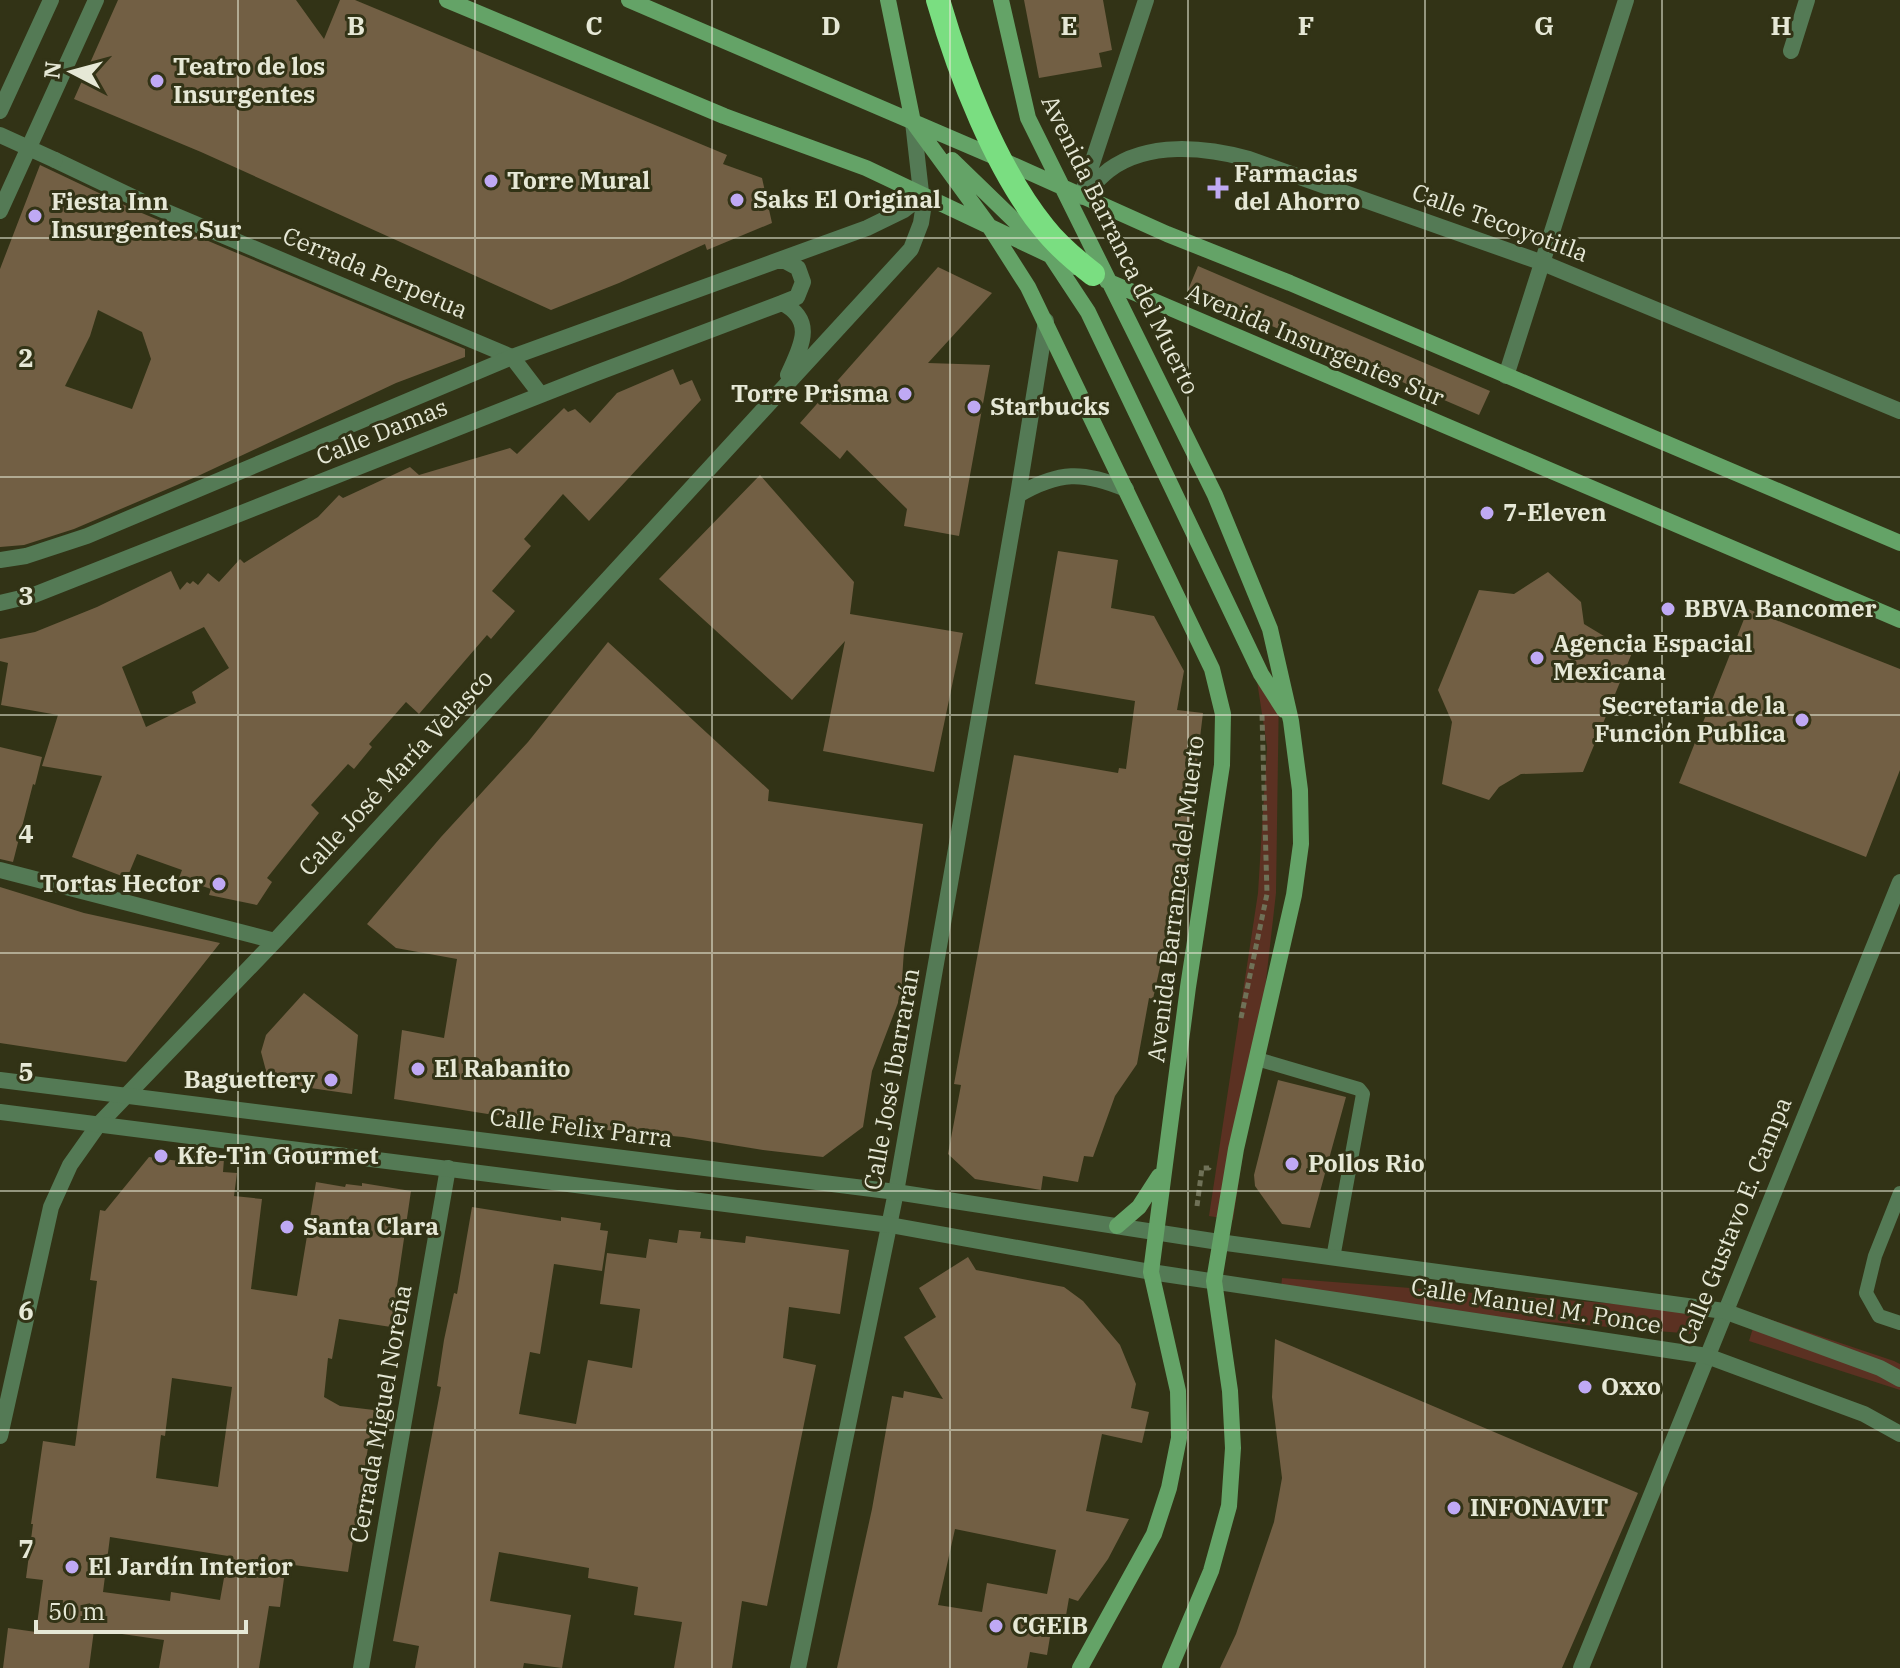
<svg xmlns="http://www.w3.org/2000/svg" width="1900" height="1668" font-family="'IBM Plex Serif',serif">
  <rect width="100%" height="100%" fill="#323316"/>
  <!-- green -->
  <path fill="#5b3122" d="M1254,661L1279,689L1276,893L1257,1059L1233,1220L1209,1216L1258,893L1267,747Z
    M1282,1278L1695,1310L1694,1334L1280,1300Z
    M1757,1315L1894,1361L1900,1364V1390L1749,1341Z"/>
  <!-- building -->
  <path fill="#725f44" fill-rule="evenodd" d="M118,0H296L324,39L340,0H355L727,155L723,164L762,178L772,223L707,250L705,244L619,283L551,310L201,152L74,99Z
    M1024,0H1103L1112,50L1099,53L1102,67L1039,78Z
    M40,165L137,211L465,349V357L396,383L198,476L74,529L24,545L0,547V269ZM98,310L142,332L151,359L132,409L65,386L90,336Z
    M1198,266L1490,391L1479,415L1188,290Z
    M938,267L992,293L928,363L990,365L959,536L904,526L907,509L847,450L840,459L800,423Z
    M673,369L680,385L692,380L701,400L589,521L563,494L524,539L531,546L492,591L515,611L491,639L487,635L419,714L406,702L369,744L372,747L354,769L348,764L311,805L319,813L267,878L272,882L257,905L209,895L211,889L179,878L182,870L137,854L127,878L72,857L102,776L42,766L58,715L1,705L8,663L0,661V639L35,632L97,607L171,571L180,590L187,582L190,584L193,581L198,585L208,573L219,582L240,559L244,563L318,517L339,495L343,498L410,467L419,475L510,448L517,454L564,408L568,412L575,409L590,423L617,393ZM204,627L229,668L192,692L196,703L146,727L122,667Z
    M760,475L854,582L850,614L963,633L934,772L823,751L845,641L792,700L659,579Z
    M1058,551L1118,560L1111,608L1154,616L1184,671L1177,710L1203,713L1186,853L1167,954L1163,953L1153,999L1149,998L1137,1064L1115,1096L1093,1157L1084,1156L1078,1182L1043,1176L1041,1190L975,1179L948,1154L961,1085L954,1084L1014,755L1118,773L1119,768L1126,769L1135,701L1035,684Z
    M1548,572L1581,602L1584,624L1632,653L1583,772L1521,774L1499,787L1489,800L1442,784L1452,722L1438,690L1479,590L1514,594Z
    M1748,609L1900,669V770L1866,857L1679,783Z
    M608,642L769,790L768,801L923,824L904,950L901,995L872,1071L863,1127L823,1157L763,1150L683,1137L596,1129L524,1116L494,1115L394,1099L402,1030L444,1038L457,959L396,948L367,924L441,837L528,742Z
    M0,747L42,757L35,785L33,784L13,862L0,859Z
    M0,887L84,913L220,943L126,1062L0,1043Z
    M304,993L358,1035L352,1094L269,1082L261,1052L266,1035Z
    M1278,1080L1346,1097L1310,1228L1282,1224L1255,1186L1254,1175Z
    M194,1156L224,1159L223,1172L237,1173L234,1196L262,1199L251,1289L297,1296L316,1182L345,1187L346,1184L362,1186V1183L411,1191L391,1327L339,1319L332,1359L328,1358L324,1397L340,1406L374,1410L348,1572L286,1564L280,1607L269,1606L259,1668H159L164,1640L94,1630L89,1668H3L8,1628L36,1632L43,1580L26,1578L33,1524H31L43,1441L75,1446L97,1281L90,1280L100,1210L105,1211L149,1157L194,1163ZM172,1378L232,1387L218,1487L156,1478L161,1435L165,1436ZM110,1537L228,1556L220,1600L171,1592L170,1601L103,1592Z
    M472,1207L561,1221V1217L601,1223L600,1230L608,1231L602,1271L554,1264L540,1354L530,1352L519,1414L576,1424L588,1360L632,1368L640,1309L600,1304L607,1253L646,1258L649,1239L677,1243L679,1230L701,1232L700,1238L745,1243L746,1236L849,1250L840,1314L789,1307L783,1358L816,1365L767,1606L742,1601L732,1668H674L682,1622L634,1615L638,1587L588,1578L589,1568L499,1552L490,1601L571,1615L562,1668L524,1663L523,1668H415L419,1646L393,1641L441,1387L437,1386L444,1340L454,1293L457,1294Z
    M968,1257L976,1270L1064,1287L1083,1301L1120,1345L1136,1384L1131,1408L1149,1412L1142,1443L1102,1434L1086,1511L1129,1519L1108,1559L1078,1601L1069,1598L1064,1627L1052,1625L1047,1655L1030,1652L1027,1668H837L872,1509L892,1396L903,1398L904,1391L943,1399L904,1337L936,1317L919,1288ZM955,1529L1056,1550L1047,1594L987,1583L982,1612L938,1605Z
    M1275,1339L1638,1493L1562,1668H1220L1236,1634L1274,1522L1282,1478L1272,1397Z"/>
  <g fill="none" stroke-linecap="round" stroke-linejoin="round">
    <!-- path -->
    <path stroke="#6f7157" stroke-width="5" stroke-dasharray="6 4" stroke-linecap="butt" d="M1241,1018L1267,894L1262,715
      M1197,1206L1202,1168H1209L1210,1165"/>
    <!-- service -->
    <path stroke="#547a55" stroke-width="14" d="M1257,1059L1359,1089L1363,1094L1333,1258
      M1900,1193L1875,1256L1866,1293L1879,1316L1900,1323"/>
    <!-- pedestrian -->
    <path stroke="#547a55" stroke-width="16" d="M55,160L141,201L512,357"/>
    <!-- minor -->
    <path stroke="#547a55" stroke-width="16" d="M1791,51L1807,0
      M0,111L51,0
      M0,135L55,160
      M1082,194L1146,0
      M1081,197C1090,188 1099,178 1109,170C1148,141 1205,147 1249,159L1543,263L1900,411
      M0,211L96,0
      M778,261H785L798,268L803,282L797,297L782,303
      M512,357L541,395
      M1506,376L1626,0
      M1018,495C1059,471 1083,471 1126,489
      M0,560L26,556L87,536L512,357L867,228L904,210L922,196
      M0,603L34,595L594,374L782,303C817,321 800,348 788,375
      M0,870L275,941
      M0,1436L51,1207L70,1165L99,1124L275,941L911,249L921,223L923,210L913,122
      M361,1668L448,1168
      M798,1668L896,1192L1018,495L1046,321
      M1581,1668L1900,882"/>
    <!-- tertiary -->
    <path stroke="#547a55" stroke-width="16" d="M0,1080L896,1192L1219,1242L1724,1311L1880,1368L1900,1379
      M0,1112L890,1225L1151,1272L1707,1356L1864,1414L1900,1434"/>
    <!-- secondary -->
    <path stroke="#64a367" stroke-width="16" d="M447,0L724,116L866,168L1075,267
      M629,0L1002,160L1167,234L1290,283L1900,543
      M888,0L913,122L989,226L1028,287L1212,669L1223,714L1222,765L1188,987L1151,1272L1178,1391L1179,1438L1169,1488L1154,1534L1080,1668
      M1001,0L1028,118L1215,495L1270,629L1291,721L1300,790L1301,844L1294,895L1236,1149L1214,1281L1230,1391L1233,1448L1229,1506L1211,1571L1170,1668
      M952,160L1051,256L1088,312L1261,674L1284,710
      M1107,281L1900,620
      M1117,1226L1139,1207L1159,1176"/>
    <!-- motorway -->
    <path stroke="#7ade81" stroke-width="24" d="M938,0C959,73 996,169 1044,228C1058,246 1075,260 1093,274"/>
  </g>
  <!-- grid -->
  <path fill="none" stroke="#e6e8d6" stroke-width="2" stroke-opacity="0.55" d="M238,0V1668M475,0V1668M712,0V1668M950,0V1668M1188,0V1668M1425,0V1668M1662,0V1668M0,238H1900M0,477H1900M0,715H1900M0,953H1900M0,1191H1900M0,1430H1900"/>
  <!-- markers -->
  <g fill="#bfa9f4" stroke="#323316" stroke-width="3">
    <circle cx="157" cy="81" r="8"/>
    <circle cx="491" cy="181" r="8"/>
    <path d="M1214 176h8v8h8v8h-8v8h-8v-8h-8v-8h8z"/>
    <circle cx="737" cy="200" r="8"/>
    <circle cx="35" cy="216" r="8"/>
    <circle cx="905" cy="394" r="8"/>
    <circle cx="974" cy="407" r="8"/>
    <circle cx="1487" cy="513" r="8"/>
    <circle cx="1668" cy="609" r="8"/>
    <circle cx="1537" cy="658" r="8"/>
    <circle cx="1802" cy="720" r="8"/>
    <circle cx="219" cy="884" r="8"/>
    <circle cx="418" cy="1069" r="8"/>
    <circle cx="331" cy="1080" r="8"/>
    <circle cx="161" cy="1156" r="8"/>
    <circle cx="1292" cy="1164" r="8"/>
    <circle cx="287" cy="1227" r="8"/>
    <circle cx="1585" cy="1387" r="8"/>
    <circle cx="1454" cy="1508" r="8"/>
    <circle cx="72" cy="1567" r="8"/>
    <circle cx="996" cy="1626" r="8"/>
  </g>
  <g text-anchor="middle" stroke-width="6" stroke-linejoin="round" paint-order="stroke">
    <!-- poi labels -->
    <g font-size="24" font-weight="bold" fill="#e6e8d6" stroke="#323316" text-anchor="start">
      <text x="173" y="75">Teatro de los<tspan x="173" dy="28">Insurgentes</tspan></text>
      <text x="1234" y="182">Farmacias<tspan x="1234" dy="28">del Ahorro</tspan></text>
      <text x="507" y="189">Torre Mural</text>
      <text x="753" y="208">Saks El Original</text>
      <text x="51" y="210">Fiesta Inn<tspan x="51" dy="28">Insurgentes Sur</tspan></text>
      <text x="889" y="402" text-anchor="end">Torre Prisma</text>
      <text x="990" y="415">Starbucks</text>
      <text x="1503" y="521">7-Eleven</text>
      <text x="1684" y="617">BBVA Bancomer</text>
      <text x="1553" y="652">Agencia Espacial<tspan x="1553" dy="28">Mexicana</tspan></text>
      <text x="1786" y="714" text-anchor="end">Secretaria de la<tspan x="1786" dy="28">Función Publica</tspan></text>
      <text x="203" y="892" text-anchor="end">Tortas Hector</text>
      <text x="434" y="1077">El Rabanito</text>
      <text x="315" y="1088" text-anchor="end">Baguettery</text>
      <text x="177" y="1164">Kfe-Tin Gourmet</text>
      <text x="1308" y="1172">Pollos Rio</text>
      <text x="303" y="1235">Santa Clara</text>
      <text x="1601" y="1395">Oxxo</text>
      <text x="1470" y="1516">INFONAVIT</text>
      <text x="88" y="1575">El Jardín Interior</text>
      <text x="1012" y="1634">CGEIB</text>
    </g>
    <!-- street labels -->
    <g font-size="24" fill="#e6e8d6" stroke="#323316">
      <text transform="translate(1500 223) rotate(20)" y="8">Calle Tecoyotitla</text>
      <text transform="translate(1120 245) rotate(64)" y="8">Avenida Barranca del Muerto</text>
      <text transform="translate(375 273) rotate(23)" y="8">Cerrada Perpetua</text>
      <text transform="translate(1315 345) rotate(23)" y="8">Avenida Insurgentes Sur</text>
      <text transform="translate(382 432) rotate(-22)" y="8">Calle Damas</text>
      <text transform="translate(396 773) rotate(-47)" y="8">Calle José María Velasco</text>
      <text transform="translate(1176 899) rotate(-83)" y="8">Avenida Barranca del Muerto</text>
      <text transform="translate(892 1079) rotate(-80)" y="8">Calle José Ibarrarán</text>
      <text transform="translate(581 1128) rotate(7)" y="8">Calle Felix Parra</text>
      <text transform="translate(1735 1221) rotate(-68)" y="8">Calle Gustavo E. Campa</text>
      <text transform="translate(1536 1306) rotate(9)" y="8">Calle Manuel M. Ponce</text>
      <text transform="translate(381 1414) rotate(-80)" y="8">Cerrada Miguel Noreña</text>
    </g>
  </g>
  <g font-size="26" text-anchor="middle" font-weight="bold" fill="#e6e8d6" stroke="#323316" stroke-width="6" stroke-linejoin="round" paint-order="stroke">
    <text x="356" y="35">B</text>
    <text x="594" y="35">C</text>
    <text x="831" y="35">D</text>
    <text x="1069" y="35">E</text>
    <text x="1306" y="35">F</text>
    <text x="1544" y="35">G</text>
    <text x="1781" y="35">H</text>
    <text x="26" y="367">2</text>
    <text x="26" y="605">3</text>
    <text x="26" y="843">4</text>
    <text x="26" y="1081">5</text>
    <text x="26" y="1320">6</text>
    <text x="26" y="1558">7</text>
  </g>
  <!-- north arrow -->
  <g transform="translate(72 72) rotate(276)" stroke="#323316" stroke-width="6" paint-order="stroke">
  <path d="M0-6L14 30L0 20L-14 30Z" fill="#e6e8d6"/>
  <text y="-12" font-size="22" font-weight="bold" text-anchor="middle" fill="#e6e8d6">N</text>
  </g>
  <!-- scale -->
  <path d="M36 1620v12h210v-12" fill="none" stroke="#e6e8d6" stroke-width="4"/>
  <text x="48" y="1620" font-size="24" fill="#e6e8d6" stroke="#323316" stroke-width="6" paint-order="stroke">50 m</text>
</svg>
